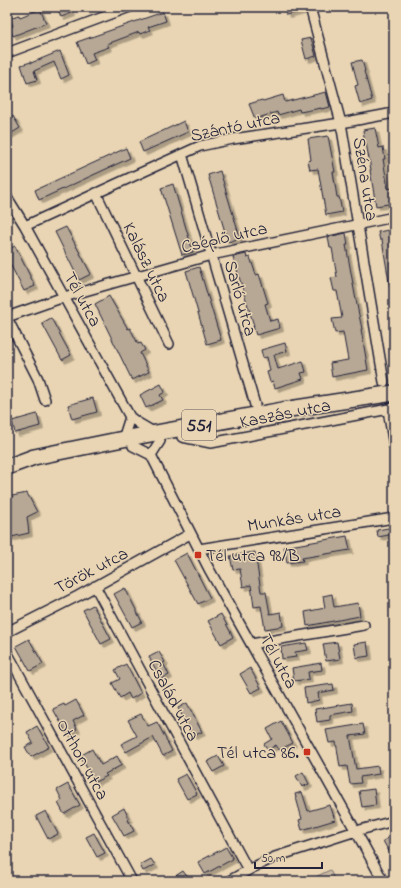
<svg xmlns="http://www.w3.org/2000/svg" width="401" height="888" font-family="'Indie Flower',sans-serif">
  <defs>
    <filter id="shadow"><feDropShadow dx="3.5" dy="3.5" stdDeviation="0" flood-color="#0004"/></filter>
  </defs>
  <rect width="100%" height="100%" fill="#e9d5b3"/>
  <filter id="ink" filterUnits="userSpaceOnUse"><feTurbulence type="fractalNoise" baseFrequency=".025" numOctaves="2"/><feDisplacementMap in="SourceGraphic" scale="8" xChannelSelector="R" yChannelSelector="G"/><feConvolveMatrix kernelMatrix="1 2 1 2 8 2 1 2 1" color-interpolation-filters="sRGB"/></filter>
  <g filter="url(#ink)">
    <!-- green -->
    <path fill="#ccbba2" stroke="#776e6e" d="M330,870L335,881H307Z"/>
    <!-- building -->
    <path fill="#b7a895" stroke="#22223b" filter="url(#shadow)" d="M57,7H70L72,13L61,17Z
      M284,7H304L305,10L286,15Z
      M40,9L46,23L13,36L9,28L13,26L10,18L19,15L20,17Z
      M163,12L166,21L148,27L150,30L140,34L139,32L107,44L109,47L92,53L95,60L86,64L77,42Z
      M311,38L316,56L306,59L301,40Z
      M60,51L69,75L61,79L54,62L34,71L37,80L27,83L21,65L31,62V63Z
      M362,60L365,71H364L372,100L360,104L355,86L358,85L352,62Z
      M326,92L330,107L321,109V108L300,112L299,109L278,115L277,112L255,119L249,104L262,100L263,101L283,95L285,102Z
      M13,116L20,128L7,136V120Z
      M184,121L188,132L143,152L139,142Z
      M375,128L379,148L383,147L385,159H383L388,189L392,188L394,198V203L376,206L370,170H371L366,143H365L363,130Z
      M328,136L335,172H333L337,197H339L342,212L326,215L318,169L310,170L308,161L311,160L308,139Z
      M126,148L130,158L39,200L35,190Z
      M220,171L240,238L228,242L208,175Z
      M173,184L193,252L182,255L161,188Z
      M66,227L91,274L79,280L55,232Z
      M394,229V287L390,288L382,240H380L378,232Z
      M346,233L348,245H346L355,295L359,315L362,329H361L368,370L332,377L330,363L348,360L343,332L335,333L332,319L342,318L337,291H334L331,278L337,277L332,248H330L328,237Z
      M15,246L35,286L24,291L7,258V250Z
      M246,254L247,258L250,257L256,275L259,274L268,303L265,304L270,321L278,319L280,328L256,335L253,326H254L233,257Z
      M199,267L221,340L207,344L186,271Z
      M109,296L128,329L130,328L138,344L141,343L145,350L140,353L149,372L132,380L95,304Z
      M51,318L71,355L62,360L42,323Z
      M285,343L287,351L274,355L278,369L303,361L306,372L301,373L303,379L275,388L273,381L270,382L267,372L270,371L267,357L263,358L261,350Z
      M161,384L165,392L160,395L163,400L146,408L140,395Z
      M93,398L97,412L72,419L68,405Z
      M37,414L40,426L15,433L12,421Z
      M27,493L37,512L27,517L29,533L7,538V497Z
      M394,527V534L378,537L377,530Z
      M347,536L350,550L302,558L303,561L287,563L284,547Z
      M255,552L261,592H266L270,614L281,612L283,626L265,629L261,606L254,607L251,585L243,587L240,569L233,570L230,556Z
      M187,553L210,598L198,604L174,560Z
      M125,588L142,622L132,627L114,594Z
      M332,594L334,607L358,603L360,616L307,626L305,612L325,608L323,596Z
      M93,605L111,639L101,644L83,610Z
      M221,614L233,637L221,644L208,621Z
      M29,639L43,664L30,671L16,646Z
      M337,642L340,659L326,661L323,644Z
      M367,642L369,656L356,658L354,644Z
      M306,643L308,650L295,652L296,657L282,659L281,647Z
      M159,652L165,662L163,663L169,675L161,679L149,657Z
      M321,663L322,670L308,672L309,679L294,681L292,668Z
      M126,664L141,693L131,699L128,693L120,698L112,683L120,679L115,670Z
      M250,668L261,688L251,693L240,674Z
      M333,684L334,690L318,693L319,700L306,703L304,688Z
      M76,700L84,715L73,721L77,729L67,734L53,709L64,704L65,706Z
      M187,703L202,732L193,736L178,708Z
      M352,703L353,711L330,715V720L317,722L315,709Z
      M141,714L148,726L157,722L172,751L163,756L153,737L126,752L121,744L137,736L128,720Z
      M281,721L293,743L279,750L276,745L268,750L264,744L272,739L267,729Z
      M363,724L365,734L350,736L356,769L378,766L379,774L360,777L361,783L350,784L347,766L340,767L336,742L329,743L326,730Z
      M37,726L49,747L31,757L25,747L33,743L27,732Z
      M92,749L101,765L117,756L122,765L105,774L107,776L95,782L80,756Z
      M218,756L224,766L213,772L207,762Z
      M303,772L309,784L302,787L296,776Z
      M186,774L197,794L187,799L176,779Z
      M68,784L80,805L64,814L58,803L62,800L57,790Z
      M374,789L376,805L362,807L359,791Z
      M302,792L308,811L330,805L335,820L302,830L299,820L302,819L295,794Z
      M124,808L129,819L128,820L134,831L124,836L112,815Z
      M46,811L58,834L48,839L36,816Z
      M94,833L105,853L97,857L86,837Z
      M394,835V860L383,841Z
      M226,847L233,859L205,874L198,862Z
      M151,859L155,865L143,871L140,865Z
      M183,871L190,881H168Z"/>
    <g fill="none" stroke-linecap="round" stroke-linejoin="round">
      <!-- minor casing -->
      <g stroke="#22223b" stroke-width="12">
        <path id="minor" d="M310,7L341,123L384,382
          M7,53L130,7
          M182,154L255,405
          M96,193L169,344
          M7,197L25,226L130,417L138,423L155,433
          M25,226L136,175L200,146L233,139L341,123L394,113
          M7,317L64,297L211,255L394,217
          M7,318L38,379L45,400
          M388,410L394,446
          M182,437L211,443L394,408
          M123,439L130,417
          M133,446L151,455L209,569L363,844L383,881
          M151,455L160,441
          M199,549L394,518
          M95,586L248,870
          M7,632L78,596L190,534
          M251,644L364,625
          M7,652L132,881
          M229,881L254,867L275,857L356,831L394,821"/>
      </g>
      <!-- primary casing -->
      <g stroke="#22223b" stroke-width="18">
        <path id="primary" d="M7,467L34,457L123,439L283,410L394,393"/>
      </g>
      <!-- minor -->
      <use href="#minor" stroke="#e9d5b3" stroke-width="9"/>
      <!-- primary -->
      <use href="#primary" stroke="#e9d5b3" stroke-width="15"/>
    </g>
  </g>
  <!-- markers -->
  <g fill="#c8321e" stroke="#e9d5b3" stroke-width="1.5">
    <rect x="194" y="551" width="8" height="8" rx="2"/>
    <rect x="303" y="748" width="8" height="8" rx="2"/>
  </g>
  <g text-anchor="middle" stroke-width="3" stroke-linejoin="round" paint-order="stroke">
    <!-- shield labels -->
    <rect fill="#e9d5b3" stroke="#5e585f" stroke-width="1" x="182" y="410" width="34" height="30" rx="3"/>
    <g font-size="17" font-weight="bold" fill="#22223b">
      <text x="199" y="431">551</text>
    </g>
    <!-- street labels -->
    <g font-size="18" fill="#22223b" stroke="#e9d5b3">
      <text transform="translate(235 126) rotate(-12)" y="6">Szántó utca</text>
      <text transform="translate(366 179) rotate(81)" y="6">Széna utca</text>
      <text transform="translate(224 237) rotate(-13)" y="6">Cséplő utca</text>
      <text transform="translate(147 262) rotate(64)" y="6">Kalász utca</text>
      <text transform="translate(241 298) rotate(74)" y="6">Sarló utca</text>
      <text transform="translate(83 299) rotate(61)" y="6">Tél utca</text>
      <text transform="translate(285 413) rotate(-11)" y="6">Kaszás utca</text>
      <text transform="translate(294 518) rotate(-9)" y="6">Munkás utca</text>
      <text transform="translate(91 570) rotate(-28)" y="6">Török utca</text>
      <text transform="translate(279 661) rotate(61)" y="6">Tél utca</text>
      <text transform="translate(174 700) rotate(62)" y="6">Család utca</text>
      <text transform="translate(83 759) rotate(61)" y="6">Otthon utca</text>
    </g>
    <!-- poi labels -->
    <g font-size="18" fill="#22223b" stroke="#e9d5b3" text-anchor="start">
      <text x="206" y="561">Tél utca 98/B</text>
      <text x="299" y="758" text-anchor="end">Tél utca 86.</text>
    </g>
  </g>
  <!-- margin -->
  <rect width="401" height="888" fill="none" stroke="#e9d5b3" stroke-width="24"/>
  <rect x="12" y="12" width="377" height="864" fill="none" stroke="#22223b" stroke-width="1.5" filter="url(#ink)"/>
  <!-- scale -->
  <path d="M255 862v6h67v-6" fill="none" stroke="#22223b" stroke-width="2"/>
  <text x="261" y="862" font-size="12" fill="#22223b" stroke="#e9d5b3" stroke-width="3" paint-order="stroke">50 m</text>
</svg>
